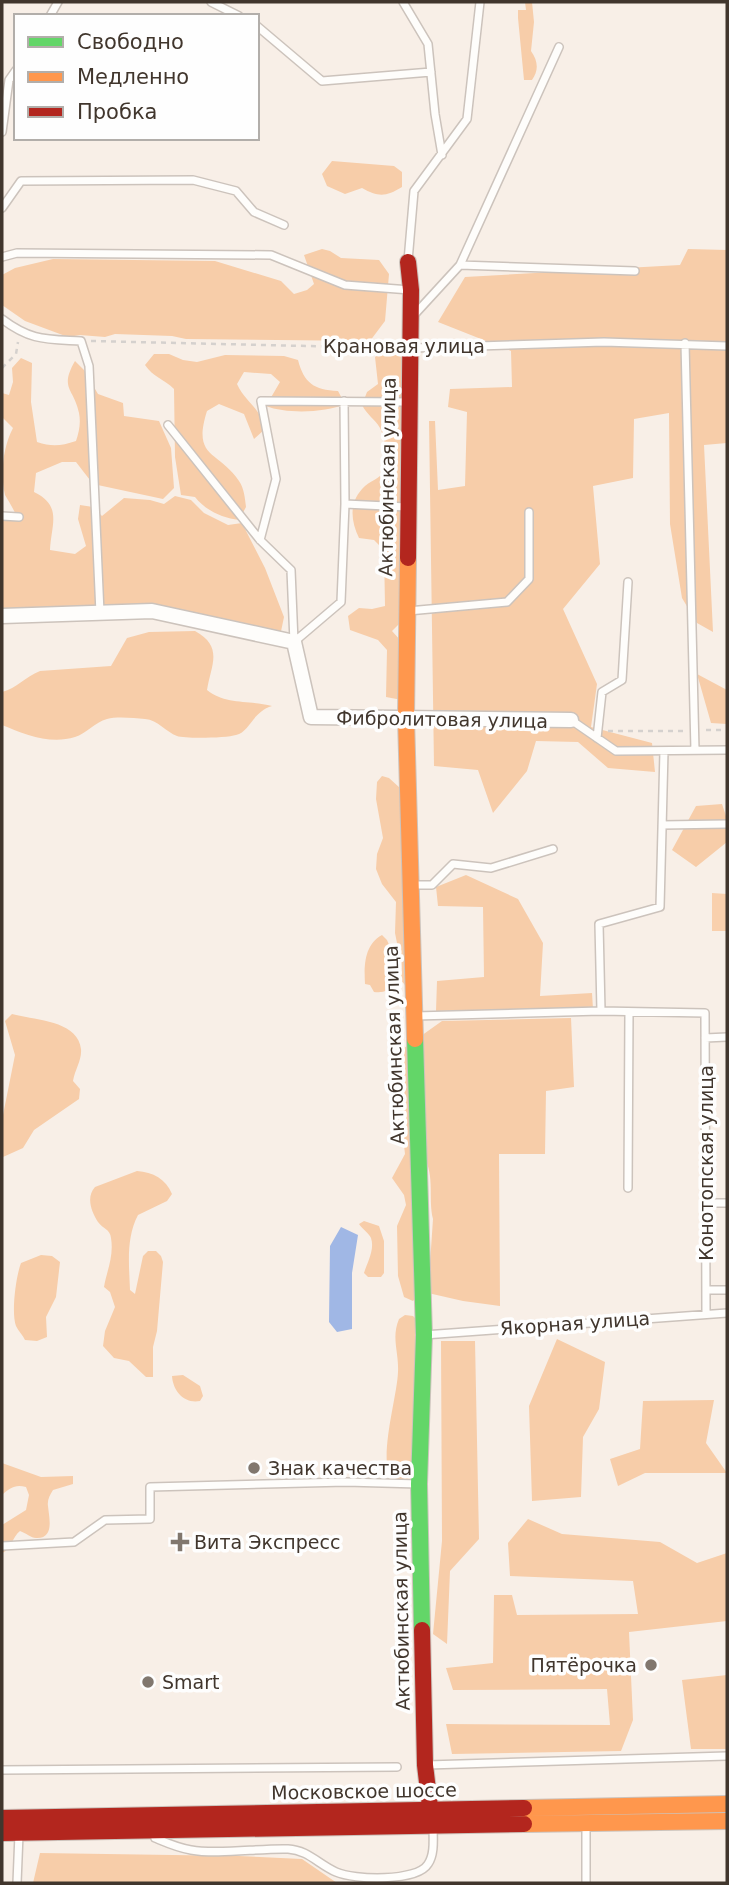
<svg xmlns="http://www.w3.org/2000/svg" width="729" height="1885" font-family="'DejaVu Sans',sans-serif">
  <rect width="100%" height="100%" fill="#f8efe7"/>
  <!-- green -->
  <path fill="#f9d0ad" d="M712,893L727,894V931H712Z"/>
  <!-- forest -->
  <path fill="#f7cda9" d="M525,2H532L534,22L531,51C538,61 539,70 532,80H524L518,18V10H526Z
    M332,161L394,166L402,172V187C386,197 378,197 362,188L345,194L327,186L322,174Z
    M322,249L330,251L341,258L379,260L389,274L385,321L370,341L186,339L172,336L115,334L105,337L80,335L68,337L25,321L2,305V275L15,268L53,259L215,261L281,281L294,294L307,290L314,284L304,255Z
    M688,249L727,250V443L704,445L713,632L697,623L682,598L670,524L669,413L634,419L633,478L593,486L600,564L563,609L597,684L591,727L652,743L655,772L608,768L578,742L536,741L527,771L493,813L478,770L434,766L429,421H435L438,490L465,486L467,412L448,407L450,389L512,387L511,351L438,322L465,277L680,265Z
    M386,350L398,353L406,363L401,622L392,631L401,641L402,700L386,697L387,650L378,640L350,630L348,616L359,608L372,609L385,606L384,550L374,540L359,538C350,519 349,501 365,486C373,479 379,480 386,469C386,456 386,439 380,428C375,419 367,415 362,405L367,392L378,384L375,357Z
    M154,354H169L183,360L197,362L225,355L284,356L298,360C304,383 314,390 338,391L345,404C325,413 286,414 266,406L280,382L271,374L244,372L237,384C246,404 261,406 264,430L254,439L244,414L219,404L207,411C192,459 218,450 239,481C244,488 245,498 246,507L239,520C222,518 205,510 195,497L181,495L175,457L174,389C164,379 153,377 145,365Z
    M21,358L32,363L31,402L37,442C52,447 61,446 76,441C79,432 81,423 79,413C74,388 59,389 75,361L84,370L98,394L123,403L124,416L159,421L171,448L174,488L163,499L93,484L76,462H62L36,473L34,492C63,506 51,525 50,550L75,554L86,546L78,519L80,505L93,507L102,516L124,498L150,500L164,504L175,496L191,500L204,513L228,525L242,523L265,568L284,617L279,641L168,614L2,610V521L16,515C13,508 9,502 5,495C0,474 3,447 13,428L2,417V393L9,395L13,382L12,368Z
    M195,631C224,647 211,665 207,690C225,705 250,700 272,706C252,712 250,732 236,735C227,738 185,739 177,736C166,732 158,720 145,719C134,718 117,716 107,719C95,722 86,734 75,737C50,745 24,734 2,725V692C17,688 25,677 40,671L111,666L127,638L149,632Z
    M697,674L727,690V724L711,723Z
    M382,776L389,778L400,788L405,985L400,979L393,982C389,991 384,993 374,992L370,985L365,984C364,966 364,945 382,935L387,940L393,954L398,948L395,933L396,902L382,884L376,869L377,854L383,838L376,799L377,782Z
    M722,804L727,819V842L696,867L672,850L696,806Z
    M466,875L518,899L543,943L540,996L592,993L593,1009L436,1011L437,981L484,977L483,907L438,906L436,887Z
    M12,1014C33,1020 78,1020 81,1049C82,1060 75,1069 73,1081L80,1089L79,1099L34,1130L23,1148L3,1157L2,1120L15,1055L5,1021Z
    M571,1018L574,1087L546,1091L545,1154H499L500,1306L463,1301L428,1293L433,1219C428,1199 435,1176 424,1157L420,1293L413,1301L404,1297L398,1276L397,1226L406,1205L404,1195L392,1178L405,1154L395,1068L404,1048L442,1021Z
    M137,1171C153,1172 166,1179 172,1194L167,1201L138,1215C126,1238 129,1264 130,1290L135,1294L143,1256L148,1251H156L161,1256L163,1262L157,1331L153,1347V1377H146L129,1361L114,1358L103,1346L105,1331L115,1307L110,1292L104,1287C107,1270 114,1256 111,1238C110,1229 103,1229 98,1222C91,1211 86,1197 95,1187Z
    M364,1221L379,1226L384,1241V1273L381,1277H368L364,1273C367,1263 375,1250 371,1238C369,1233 362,1229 359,1224Z
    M41,1255L52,1256L60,1262L56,1297L46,1317L47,1337L37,1341L25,1340C23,1335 18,1331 16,1326C11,1313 16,1276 21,1263Z
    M405,1315L413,1316L418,1321L411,1484L404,1488H395C375,1466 397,1400 398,1372C399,1352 391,1338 399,1319Z
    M557,1339L605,1362L599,1409L583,1437L581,1497L532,1501L529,1406Z
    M441,1341H475L479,1539L450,1571L447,1644L433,1634L442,1541Z
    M183,1375L200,1386L203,1396L200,1401C184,1404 173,1391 172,1376Z
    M714,1400L706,1443L727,1473H645L618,1486L610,1459L640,1449L643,1401Z
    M2,1463L41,1477L73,1476V1484L53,1490C50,1495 47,1500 48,1506C49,1517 55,1539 36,1538C31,1538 26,1533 20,1531C12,1537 12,1549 2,1553V1525L26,1510L29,1495L26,1487C15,1484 10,1488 2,1495Z
    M528,1519L562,1534L660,1542L697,1563L727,1553V1621L629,1632L633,1720L621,1751L452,1754L446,1724L610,1725L607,1689L453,1690L446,1668L493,1663L494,1595H512L517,1615L638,1614L633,1581L510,1576L508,1543Z
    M727,1675V1749H691L682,1680Z
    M40,1853L239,1856L302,1859L337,1883H33Z"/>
  <!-- water -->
  <path fill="#a0b7e5" d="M341,1227L358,1235L352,1273V1329L337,1332L329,1322L330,1246Z"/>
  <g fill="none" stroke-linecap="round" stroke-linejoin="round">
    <!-- lane casing -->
    <g stroke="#ccc3bc" stroke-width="10">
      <path id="lane" d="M211,2L239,16
        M403,2L428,44L435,114L442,155
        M50,16L58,2
        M257,26L322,81L431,72
        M2,132L9,80L16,70
        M2,208L21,181L193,180L236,191L254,212L284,225
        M2,257L17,253L271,255L345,285L410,290
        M408,261L414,191L467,119L480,2
        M460,265L635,271
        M415,314L460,265L559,47
        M2,319C31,341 46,339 81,341L89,366L100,613
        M685,343L695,750
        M413,348L604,342L727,346
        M344,401L345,504
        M168,425L260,540L291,570L294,642L341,602L345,504L407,507
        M2,516L19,517
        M260,540L276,479L261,401L409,402
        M408,611L507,602L529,579V512
        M571,720L616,751L727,750
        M597,738L602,692L622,680L628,582
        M664,751L660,907L599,924L601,1011L705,1013L706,1313
        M662,825L727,824
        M411,885H432L453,864L491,868L553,849
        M415,1016L601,1011
        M705,1038L727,1037
        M628,1188L629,1012
        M706,1203H727
        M706,1290H727
        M424,1335L727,1313
        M2,1546L74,1542L105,1520L150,1519V1487L346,1482L419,1484
        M427,1765L727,1756
        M2,1770L397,1767
        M586,1824V1883
        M155,1838C167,1843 178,1848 191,1850C218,1855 259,1848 288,1849C308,1850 318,1864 336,1872C354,1880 417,1882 428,1864C435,1854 433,1838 433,1827
        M17,1883L19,1834"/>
    </g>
    <!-- street casing -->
    <g stroke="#ccc3bc" stroke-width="17">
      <path id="street" d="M2,616L152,611L294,642L311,717L571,720"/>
    </g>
    <!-- fast casing -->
    <g stroke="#ccc3bc" stroke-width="18">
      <path id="fast" d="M415,1039L424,1335L419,1484L422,1630"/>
    </g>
    <!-- slow casing -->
    <g stroke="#ccc3bc" stroke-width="18">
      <path id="slow" d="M408,558L406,718L415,1039
        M524,1808L727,1804
        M524,1824L727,1821"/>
    </g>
    <!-- jam casing -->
    <g stroke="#ccc3bc" stroke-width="18">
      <path id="jam" d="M408,558L411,290L408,262
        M422,1630L425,1765L432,1824
        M2,1818L524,1808
        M2,1833L524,1824"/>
    </g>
    <!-- path -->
    <path stroke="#d5d1ce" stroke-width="2.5" stroke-dasharray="5 5" stroke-linecap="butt" d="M91,341L393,348
      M2,368L16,354L18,342
      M706,730H727
      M608,731H685"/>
    <!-- lane -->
    <use href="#lane" stroke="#fefdfb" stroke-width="7"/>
    <!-- street -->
    <use href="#street" stroke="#fefdfb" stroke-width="14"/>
    <!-- fast -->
    <use href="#fast" stroke="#63d668" stroke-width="16"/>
    <!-- slow -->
    <use href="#slow" stroke="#ff974d" stroke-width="16"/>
    <!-- jam -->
    <use href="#jam" stroke="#b3261e" stroke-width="16"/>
  </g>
  <!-- markers -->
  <g fill="#81776e" stroke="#fefefe" stroke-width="2.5">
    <circle cx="254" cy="1468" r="7"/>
    <path d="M176.5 1531.5h7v7h7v7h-7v7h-7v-7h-7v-7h7z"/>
    <circle cx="651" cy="1665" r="7"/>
    <circle cx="148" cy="1682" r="7"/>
  </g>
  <g text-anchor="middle" stroke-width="7" stroke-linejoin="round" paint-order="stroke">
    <!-- street labels -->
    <g font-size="19" fill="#41362d" stroke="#fefefe">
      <text x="404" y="353">Крановая улица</text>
      <text transform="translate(387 477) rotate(-89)" y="7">Актюбинская улица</text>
      <text transform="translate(442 719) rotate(1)" y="7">Фибролитовая улица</text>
      <text transform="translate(394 1045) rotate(-92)" y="7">Актюбинская улица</text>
      <text transform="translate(706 1163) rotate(-90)" y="7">Конотопская улица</text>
      <text transform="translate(575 1323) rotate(-4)" y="7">Якорная улица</text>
      <text transform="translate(401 1611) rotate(-91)" y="7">Актюбинская улица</text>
      <text transform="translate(364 1791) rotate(-1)" y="7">Московское шоссе</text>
    </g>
    <!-- poi labels -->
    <g font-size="19" fill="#41362d" stroke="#fefefe" text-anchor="start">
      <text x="268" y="1475">Знак качества</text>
      <text x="194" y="1549">Вита Экспресс</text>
      <text x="637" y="1672" text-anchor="end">Пятёрочка</text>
      <text x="162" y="1689">Smart</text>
    </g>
  </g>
  <!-- border -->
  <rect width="729" height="1885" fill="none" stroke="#41362d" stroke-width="7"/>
  <!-- legend -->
  <rect x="14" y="14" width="245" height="126" fill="#fefefe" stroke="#b2aeaa" stroke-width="2"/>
  <rect x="28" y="37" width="35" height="10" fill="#63d668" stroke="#b2aeaa" stroke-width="2"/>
  <text x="77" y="49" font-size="21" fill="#41362d">Свободно</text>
  <rect x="28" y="72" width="35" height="10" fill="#ff974d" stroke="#b2aeaa" stroke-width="2"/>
  <text x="77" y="84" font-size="21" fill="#41362d">Медленно</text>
  <rect x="28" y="107" width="35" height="10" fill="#b3261e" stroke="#b2aeaa" stroke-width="2"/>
  <text x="77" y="119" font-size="21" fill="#41362d">Пробка</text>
</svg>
